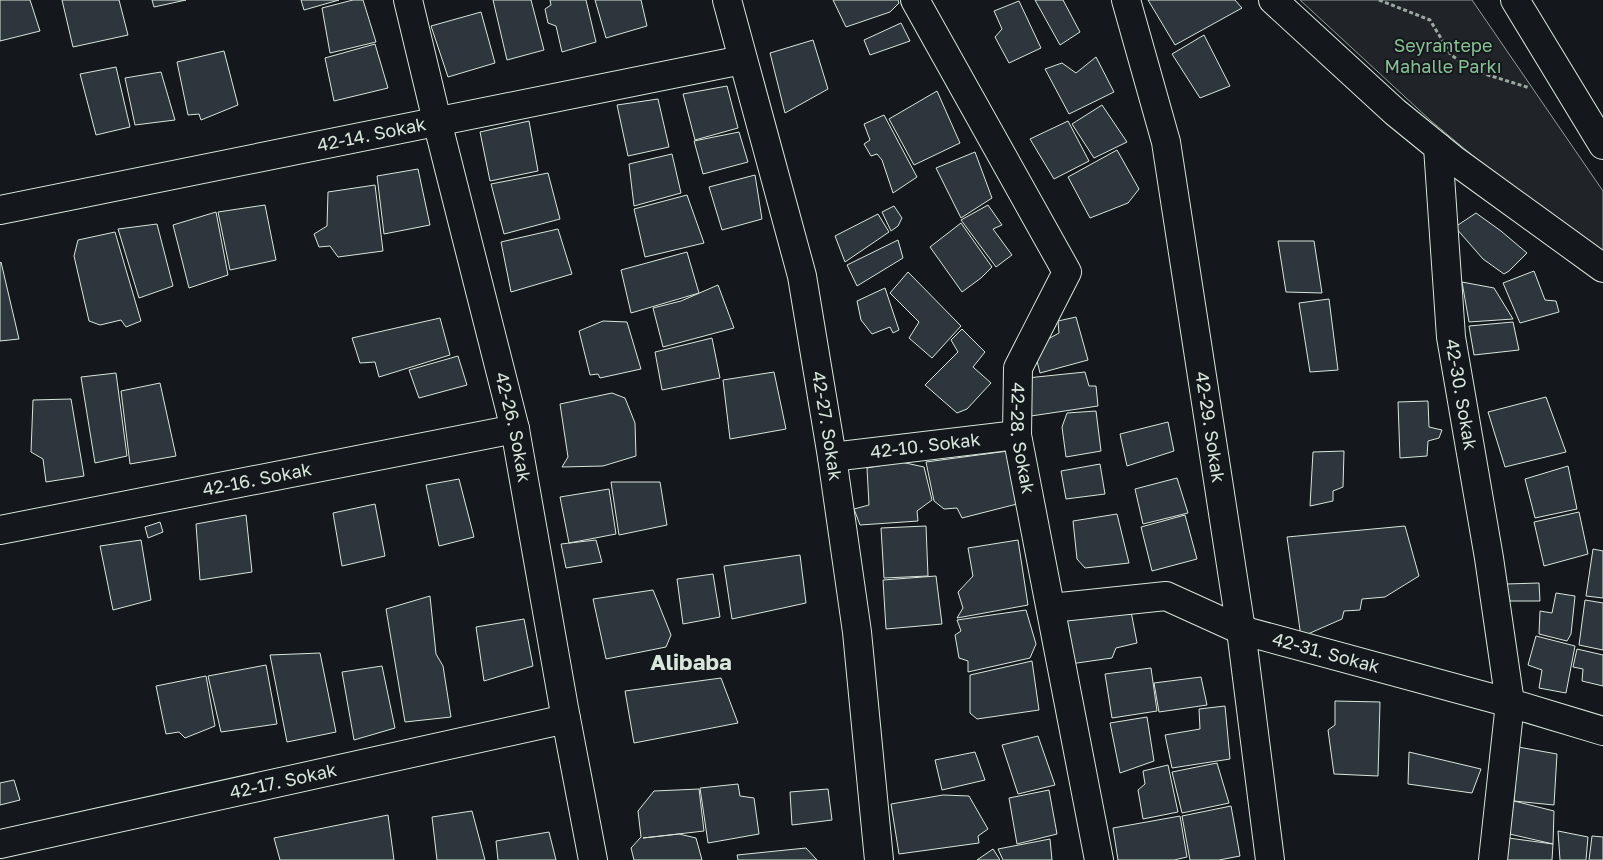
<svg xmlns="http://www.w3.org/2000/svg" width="1603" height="860" font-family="'Golos Text',sans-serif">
  <rect width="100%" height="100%" fill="#14181c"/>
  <!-- green -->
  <path fill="#202428" stroke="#939e99" d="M1300,0H1472L1603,191V259L1570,237L1430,120Z"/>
  <!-- building -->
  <path fill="#2c363c" stroke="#d8e6dc" d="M0,0H30L40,31L0,41Z
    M62,0H119L128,35L73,47Z
    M152,0H186L154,7Z
    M301,0H339L304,10Z
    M353,0H363L376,42L330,53L322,8Z
    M493,0H531L544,50L507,60Z
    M550,0H586L596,42L562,52L556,26L548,23L545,9L551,5Z
    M595,0H641L647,26L606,38Z
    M833,0H898L899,3L890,12L846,27Z
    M1035,0H1063L1080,32L1060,45Z
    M1148,0H1235L1242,8L1175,45Z
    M1019,1L1041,48L1009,63L995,37L1002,29L994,11Z
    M481,12L495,63L448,77L431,26Z
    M901,23L910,41L870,55L864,40Z
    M1204,35L1230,86L1200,98L1172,54Z
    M813,40L828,89L785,113L770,53Z
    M375,44L388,88L334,101L325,58Z
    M224,51L238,105L201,120L199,114L188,115L177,62Z
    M1096,57L1114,92L1069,114L1045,69L1062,63L1076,73Z
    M116,67L130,127L96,135L80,74Z
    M161,72L175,120L135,125L125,78Z
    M727,86L738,128L695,140L683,94Z
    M937,91L960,143L914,165L889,119Z
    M658,99L669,147L628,156L617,105Z
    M1102,105L1127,142L1094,158L1072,124Z
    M884,115L917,177L893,193L882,160L877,154L871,156L864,144L870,140L864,124Z
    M529,121L538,171L490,181L480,132Z
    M1068,121L1089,161L1054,179L1030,139Z
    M739,132L748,162L703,174L694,141Z
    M1117,150L1139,189L1128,203L1090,218L1068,177Z
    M975,152L992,198L961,218L936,168Z
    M672,154L681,193L634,206L629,164Z
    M418,169L430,225L384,234L377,176Z
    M548,173L560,219L504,234L491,184Z
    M755,175L762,219L722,230L709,187Z
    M375,185L383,251L338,257L330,246L319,247L314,234L327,226L328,192Z
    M687,195L704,243L645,257L634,209Z
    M265,205L276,260L230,270L218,212Z
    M988,205L1002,225L993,229L1012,255L996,267L961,220Z
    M894,206L902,218L898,226L891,231L882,212Z
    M216,212L228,275L189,288L173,225Z
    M1476,213L1501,231L1527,253L1509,271L1504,274L1483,259L1455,227Z
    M878,214L889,232L845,262L835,236Z
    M961,223L992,267L981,278L962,292L930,247Z
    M157,224L173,286L139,298L118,229Z
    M558,229L572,274L511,292L501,242Z
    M115,232L141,321L126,327L121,320L100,325L89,321L74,256L78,240Z
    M898,240L903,258L857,286L847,265Z
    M1278,241H1314L1322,293L1286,292Z
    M687,252L699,293L631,313L621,270Z
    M1,262L19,339L0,341V263Z
    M1534,271L1545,300L1556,301L1559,312L1520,323L1503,283Z
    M908,272L961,326L932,358L909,338L919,322L890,293Z
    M1462,282L1494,288L1513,319L1469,322Z
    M718,285L734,328L663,347L653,308L681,301Z
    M885,288L899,330L893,333L890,327L872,334L861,320L857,301Z
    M1329,299L1338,370L1310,372L1299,303Z
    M1076,317L1088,360L1040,373L1037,361L1041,343L1059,333L1058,321Z
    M440,318L450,355L379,377L375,362L360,363L352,338Z
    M603,321L627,322L641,369L600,378L598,374L590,375L579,331Z
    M1513,322L1519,350L1474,355L1469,326Z
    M962,329L985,352L973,367L991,383L967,409L957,413L925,385L958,352L951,340Z
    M712,338L720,378L662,390L655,352Z
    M458,356L467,385L419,398L409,370Z
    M774,372L786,429L730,439L723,380Z
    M1085,372L1089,386H1096L1098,406L1031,416L1027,378Z
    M116,373L127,456L95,463L81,377Z
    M160,383L176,456L130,464L121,391Z
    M612,393L625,398L635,423L636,456L603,466L562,467L568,457L560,404Z
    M1546,397L1566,452L1505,467L1488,412Z
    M71,399L84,476L46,482L43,459L31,452L33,400Z
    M1428,401L1429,427L1442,430L1439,438L1428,441L1427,456L1400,458L1398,402Z
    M1096,411L1101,451L1066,457L1062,427L1067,413Z
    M1168,422L1174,451L1127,466L1120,434Z
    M1008,451L1017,504L962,518L957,508L944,509L934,501L926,462Z
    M1344,451L1343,487L1333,491V501L1310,506L1313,452Z
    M901,462L924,467L932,500L917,511L918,521L860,525L854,509L869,505L867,468Z
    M1100,464L1105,494L1066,499L1061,471Z
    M1568,466L1577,509L1535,518L1525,479Z
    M1177,478L1188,513L1143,524L1135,489Z
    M459,479L474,537L439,546L426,485Z
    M611,482H660L667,525L619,535Z
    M609,489L616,534L569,543L560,497Z
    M375,504L385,556L342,566L333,513Z
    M1579,512L1588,554L1544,566L1534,522Z
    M1117,514L1129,563L1085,568L1077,559L1073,521Z
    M246,515L252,572L200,580L196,524Z
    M1185,515L1197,559L1152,571L1141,527Z
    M160,522L163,532L148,538L145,527Z
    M926,526L928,576L884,578L881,528Z
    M1405,526L1419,576L1385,597L1362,599L1360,610L1344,611L1342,619L1301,637L1287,537Z
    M141,540L151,600L113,610L100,546Z
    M596,540L602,562L566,568L561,544Z
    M1018,540L1028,605L957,618L963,608L958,592L973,576L968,548Z
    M1593,549L1603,551V598L1586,596Z
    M800,555L806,603L732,619L724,566Z
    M713,574L720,617L683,624L677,579Z
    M936,576L942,624L886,629L883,580Z
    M1539,583L1540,601H1510L1506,584Z
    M653,590L671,635L666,647L606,659L593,599Z
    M1556,593L1575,596L1571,634L1567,641L1539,634L1540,611L1552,613Z
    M430,596L436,654L443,666L451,717L405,722L386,609Z
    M1585,600L1603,603V650L1579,645Z
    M1130,606L1137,643L1116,648L1112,658L1070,664L1061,611Z
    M1026,610L1036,644L1030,658L968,672V661L959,658L955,635L961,631L957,620Z
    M524,619L533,666L484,681L476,627Z
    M1536,636L1575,646L1566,693L1539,688L1542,670L1528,665Z
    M1577,649L1603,655V686L1582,681L1583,669L1573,667Z
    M320,653L336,732L287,742L270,655Z
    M1032,661L1039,710L977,719L970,713V675Z
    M266,665L277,724L221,732L208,676Z
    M382,666L395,728L354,740L342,672Z
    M1151,668L1157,711L1112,718L1105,674Z
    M206,676L215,726L185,738L179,732L166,734L156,686Z
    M1201,677L1207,705L1159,712L1154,683Z
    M721,678L738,723L634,743L625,691Z
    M1335,701L1380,702L1378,776L1334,774L1328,730L1335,725Z
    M1225,706L1230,759L1172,768L1165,735L1200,729L1199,709Z
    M1147,717L1154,761L1120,773L1110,723Z
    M1038,736L1055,785L1018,794L1002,745Z
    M1518,747L1557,754L1554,805L1514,801Z
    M975,752L985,780L942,790L935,760Z
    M1409,752L1481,769L1472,793L1408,784Z
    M1217,763L1229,803L1182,813L1172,772Z
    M1168,765L1178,812L1143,819L1138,790L1145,784L1143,771Z
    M14,780L20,800L0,805V783Z
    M738,784L740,796L754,798L759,834L708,843L700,788Z
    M699,789L704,831L643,838L679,834L696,838L702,860H634L631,848L641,837L638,811L654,791Z
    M828,789L832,820L792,825L790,792Z
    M1049,790L1057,834L1017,844L1009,798Z
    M943,795L969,796L988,829L978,836L979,843L899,854L891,804Z
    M1514,801L1554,811L1553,844L1501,832L1506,803Z
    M1231,806L1240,856L1219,860H1190L1182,816Z
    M472,811L485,860H437L432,817Z
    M388,815L394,860H280L274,838Z
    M1180,816L1187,857L1174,860H1118L1113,828Z
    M1558,831L1588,837L1586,860H1560Z
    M549,832L556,860H498L496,841Z
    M1592,836L1603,837V860H1589Z
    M1501,837L1553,844L1552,860H1501Z
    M1050,839L1052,860H1003L998,849Z
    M806,848L817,860H738L737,855Z
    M993,849L1000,860H977Z"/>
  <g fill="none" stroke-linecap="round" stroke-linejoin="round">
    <!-- minor casing -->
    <g stroke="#d8e6dc" stroke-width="30">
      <g id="minor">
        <path id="s1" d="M408,0L437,121L515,429L564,708L593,860"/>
        <path id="s2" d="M727,0L802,276L832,457L857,632L879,860"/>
        <path id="s3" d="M915,0L1067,272L1018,368L1017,435L1099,860"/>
        <path id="s4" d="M1126,0L1166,142L1241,630L1270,860"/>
        <path id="s5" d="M1273,0L1395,112L1438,147L1451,337L1489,558L1510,703L1493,860"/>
        <path d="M1515,0L1603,145"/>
        <path d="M1438,147L1454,160L1603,268"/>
        <path id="s6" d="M0,210L742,60"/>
        <path id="s7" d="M832,457L1017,435"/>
        <path id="s8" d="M0,530L515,429"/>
        <path id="s9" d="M1051,608L1166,596L1241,630L1510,703L1603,731"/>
        <path id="s10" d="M0,844L566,719"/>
      </g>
    </g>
    <!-- path -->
    <path stroke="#9da8a2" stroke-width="3" stroke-dasharray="4 2.5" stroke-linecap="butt" d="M1379,0L1430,20L1451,55L1475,71L1530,88"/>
    <!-- minor -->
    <use href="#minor" stroke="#14181c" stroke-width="28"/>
  </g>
  <g text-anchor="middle" stroke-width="4" stroke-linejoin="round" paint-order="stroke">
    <!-- park labels -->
    <g font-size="18" fill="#8ac095" stroke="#14181c">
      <text x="1443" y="52">Seyrantepe<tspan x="1443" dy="21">Mahalle Parkı</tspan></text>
    </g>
    <!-- street labels -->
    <g font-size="18" fill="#d8e6dc" stroke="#14181c">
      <text dy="6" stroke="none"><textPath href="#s6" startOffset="379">42-14. Sokak</textPath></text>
      <text dy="6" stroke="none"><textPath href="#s5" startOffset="470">42-30. Sokak</textPath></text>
      <text dy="6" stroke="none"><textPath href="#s2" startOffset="438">42-27. Sokak</textPath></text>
      <text dy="6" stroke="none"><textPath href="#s1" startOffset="440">42-26. Sokak</textPath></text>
      <text dy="6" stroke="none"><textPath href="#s4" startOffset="436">42-29. Sokak</textPath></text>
      <text dy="6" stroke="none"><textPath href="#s3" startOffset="490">42-28. Sokak</textPath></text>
      <text dy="6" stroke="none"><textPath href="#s7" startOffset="94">42-10. Sokak</textPath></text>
      <text dy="6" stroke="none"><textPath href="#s8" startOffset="262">42-16. Sokak</textPath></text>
      <text dy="6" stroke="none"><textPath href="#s9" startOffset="286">42-31. Sokak</textPath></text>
      <text dy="6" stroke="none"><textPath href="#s10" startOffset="290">42-17. Sokak</textPath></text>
    </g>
    <!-- district labels -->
    <g font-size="22" font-weight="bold" fill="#d8e6dc" stroke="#14181c">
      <text x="691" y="670">Alibaba</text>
    </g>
  </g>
</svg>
